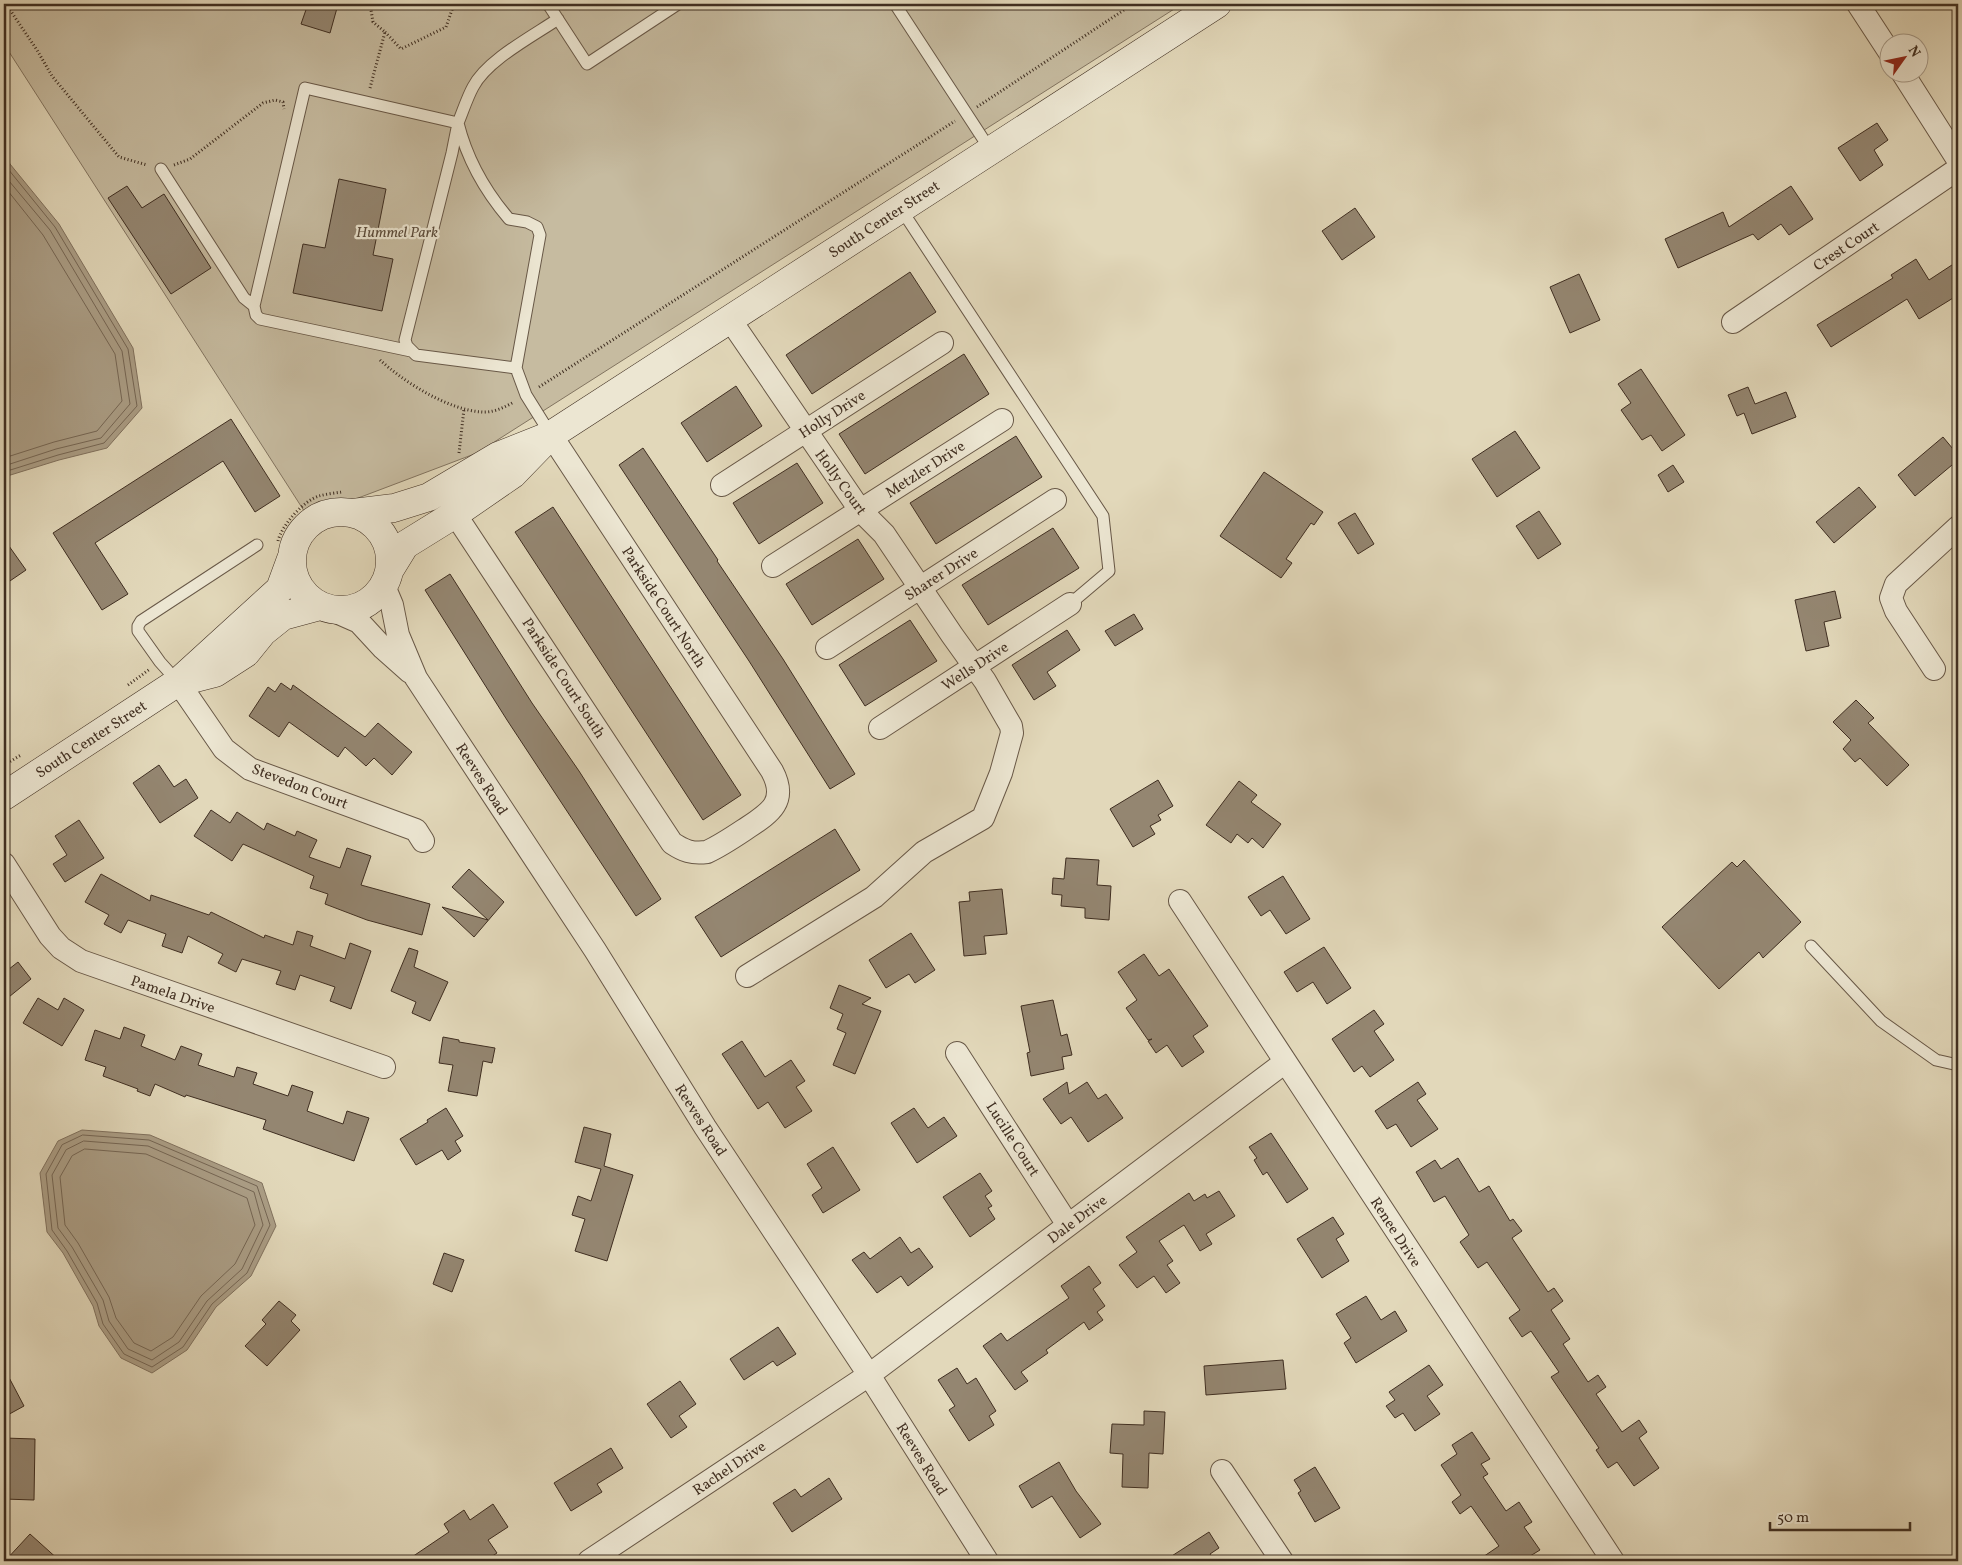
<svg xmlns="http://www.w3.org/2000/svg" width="1962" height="1565" font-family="Vollkorn,serif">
  <rect width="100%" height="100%" fill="#e2d8ba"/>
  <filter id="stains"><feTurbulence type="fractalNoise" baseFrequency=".004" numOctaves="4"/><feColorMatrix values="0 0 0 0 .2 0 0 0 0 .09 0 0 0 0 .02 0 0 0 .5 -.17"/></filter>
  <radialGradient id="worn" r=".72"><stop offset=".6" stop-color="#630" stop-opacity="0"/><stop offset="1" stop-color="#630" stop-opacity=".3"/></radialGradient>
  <!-- green -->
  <path fill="#c6bba0" stroke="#827460" d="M4,4H1182L477,453L308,517L4,44Z"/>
  <!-- water -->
  <path fill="#ab9e86" stroke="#80715e" d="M4,153L10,164L59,224L133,348L142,408L107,448L59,460L4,477Z
    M82,1130L150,1135L262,1183L276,1226L251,1276L216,1307L187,1350L152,1373L121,1358L99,1326L93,1306L63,1253L47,1232L40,1173L58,1141Z"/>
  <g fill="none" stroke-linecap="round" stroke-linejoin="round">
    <!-- shore -->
    <path stroke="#756654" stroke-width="1" d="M4,164L55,227L128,349L137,406L104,443L58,455L4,472
      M4,175L50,230L122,351L130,404L101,438L56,449L4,466
      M4,186L43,235L115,354L122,401L97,431L54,442L4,458
      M83,1135L149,1140L257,1186L270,1225L247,1273L212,1304L183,1347L152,1367L124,1354L103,1324L97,1303L67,1251L52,1230L46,1174L62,1145Z
      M84,1141L148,1146L254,1192L263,1225L242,1269L207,1301L179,1342L152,1360L128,1349L109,1321L103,1300L72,1247L58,1228L52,1175L66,1150Z
      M85,1149L146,1154L247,1198L255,1225L235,1264L201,1296L173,1337L151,1351L134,1343L116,1318L109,1297L78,1243L65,1225L60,1177L72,1156Z"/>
  </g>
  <!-- building -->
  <path fill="#948671" stroke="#3f2e21" d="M308,4H323L337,8L330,33L301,24Z
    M1877,123L1888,140L1874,150L1883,165L1860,181L1838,148Z
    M339,179L386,189L373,255L393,259L382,311L293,293L303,244L325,248Z
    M127,186L142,208L164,194L211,268L171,294L108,198Z
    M1791,186L1813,219L1789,235L1781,224L1758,240L1753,234L1678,268L1665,239L1723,212L1729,227Z
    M1355,208L1375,237L1342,260L1322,231Z
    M1916,259L1929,280L1958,261V295L1919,319L1907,299L1831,347L1817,325L1893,278L1891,275Z
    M910,272L936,312L812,394L786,355Z
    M1579,274L1600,320L1570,333L1550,287Z
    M964,354L989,394L865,474L839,434Z
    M1641,369L1685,435L1662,451L1651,435L1642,440L1621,410L1631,403L1618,384Z
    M736,386L762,426L707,462L681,423Z
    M1748,387L1755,404L1786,392L1796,417L1752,434L1744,413L1737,416L1728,395Z
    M231,419L280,496L255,512L223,461L95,543L128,594L102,610L53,533Z
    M1515,431L1540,468L1497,497L1472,459Z
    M1016,436L1042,477L936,544L910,503Z
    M1943,437L1958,455V460L1915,496L1898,475Z
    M643,448L718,560L717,561L783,659L855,774L830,789L749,661L619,465Z
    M797,463L823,503L759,544L733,503Z
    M1673,465L1684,482L1668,492L1658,475Z
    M1264,472L1323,512L1314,525L1311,523L1286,559L1292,563L1281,578L1220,536Z
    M1859,487L1876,507L1834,543L1816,522Z
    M553,507L741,795L703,820L515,532Z
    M1539,511L1561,544L1538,559L1516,526Z
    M1355,513L1374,544L1358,554L1338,523Z
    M1053,528L1079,568L988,625L962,585Z
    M4,539L26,570L4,585Z
    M858,539L884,579L812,625L786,584Z
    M450,574L532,703L579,771L661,899L636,916L507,720L425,590Z
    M1835,591L1841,618L1824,622L1829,646L1806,651L1795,600Z
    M1134,614L1143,629L1115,646L1105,631Z
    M910,620L937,661L865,706L839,665Z
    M1067,630L1080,650L1047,672L1056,686L1034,700L1012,665Z
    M281,683L291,690L293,685L365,737L378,723L412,752L392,775L374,758L366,766L345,747L338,757L289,722L279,737L249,716L268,687L275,692Z
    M1856,700L1874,718L1868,723L1909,765L1887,786L1860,758L1855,762L1843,749L1851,740L1833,722Z
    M159,765L174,787L186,779L198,798L160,823L133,783Z
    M1158,780L1173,806L1158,815L1161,820L1150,826L1155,834L1133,847L1110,809Z
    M1239,781L1257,795L1251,802L1281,824L1263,848L1252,838L1248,843L1237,834L1231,843L1206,825Z
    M211,810L230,823L237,812L264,830L267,823L295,836L297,831L317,840L309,857L340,868L347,848L371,856L361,885L430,904L422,935L367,920L325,904L328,894L310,888L314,876L243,844L232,861L194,836Z
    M79,820L104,858L65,882L53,864L67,855L55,836Z
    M835,829L860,870L721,957L695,917Z
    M1066,858L1099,860L1097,885L1111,886L1109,920L1085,918V908L1061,906L1062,895L1052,894L1053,878L1064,879Z
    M1744,860L1801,922L1763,958L1759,952L1719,989L1662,927L1732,862L1737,867Z
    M469,869L504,902L474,937L442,907L488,920L452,887Z
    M101,874L150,901L151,895L209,915L211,912L264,938L265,935L293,945L297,931L313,936L310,946L345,959L350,943L371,951L351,1009L330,1001L335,987L300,975L295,990L276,984L281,971L242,959L236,972L218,963L223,954L188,936L182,953L162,946L166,934L128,920L121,933L104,924L109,915L85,902Z
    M1283,876L1310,919L1286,934L1270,910L1261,916L1248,897Z
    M1002,889L1007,934L984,936L986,954L964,956L959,902L970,901L969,892Z
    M911,933L935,970L915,983L909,974L886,988L869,960Z
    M1324,947L1351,988L1327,1004L1313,982L1297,992L1284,972Z
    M409,948L418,951L414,967L448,982L430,1021L412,1013L416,1002L391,991Z
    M1144,954L1159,976L1169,969L1208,1026L1193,1036L1204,1052L1182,1067L1167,1045L1156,1053L1148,1041L1152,1039L1148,1040L1126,1008L1137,1000L1118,972Z
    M18,962L31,979L4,1001V973Z
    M839,985L871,998L862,1004L881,1011L855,1074L833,1065L846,1033L837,1029L843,1014L830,1008Z
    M38,998L58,1010L64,998L84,1010L62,1046L23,1023Z
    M1053,1000L1061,1036L1067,1034L1072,1055L1062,1057L1064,1069L1031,1076L1027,1053L1030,1052L1021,1006Z
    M1374,1010L1384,1024L1374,1031L1394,1060L1370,1077L1362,1066L1354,1072L1332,1039Z
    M124,1027L145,1035L141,1046L175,1060L181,1046L202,1054L198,1065L234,1077L237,1067L257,1073L253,1084L288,1096L292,1085L313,1092L307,1111L343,1124L347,1111L369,1118L354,1161L263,1129L266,1120L186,1095L185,1097L155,1084L150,1096L137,1091L138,1089L103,1076L106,1067L85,1060L95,1030L120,1039Z
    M443,1037L459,1040V1042L495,1048L492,1063L483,1061L477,1096L448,1091L453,1065L439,1063Z
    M742,1041L765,1077L791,1060L805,1081L796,1087L812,1111L785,1128L768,1102L758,1109L722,1054Z
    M1067,1082L1069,1094L1087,1082L1098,1099L1106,1094L1123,1118L1088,1142L1071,1117L1061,1124L1043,1099Z
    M1418,1082L1426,1094L1417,1100L1438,1129L1411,1147L1396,1124L1387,1129L1375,1111Z
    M446,1108L463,1136L455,1141L461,1151L448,1160L442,1150L416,1165L400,1139L428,1122L427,1120Z
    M914,1108L928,1128L944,1117L957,1136L917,1163L891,1123Z
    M584,1127L611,1134L604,1166L633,1175L607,1261L575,1251L585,1219L572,1215L578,1196L591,1201L601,1169L575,1162Z
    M1271,1133L1308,1189L1287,1203L1267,1172L1263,1175L1254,1160L1257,1158L1249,1147Z
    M833,1147L860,1190L823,1213L812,1195L822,1188L807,1164Z
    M1458,1158L1479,1192L1489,1186L1510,1221L1513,1219L1522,1231L1512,1238L1548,1292L1554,1288L1563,1301L1551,1310L1570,1339L1563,1344L1588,1382L1598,1375L1606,1387L1596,1394L1622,1432L1639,1420L1647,1432L1639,1438L1659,1468L1634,1486L1617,1462L1608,1468L1596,1450L1599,1448L1551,1377L1559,1372L1531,1331L1522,1337L1509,1318L1520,1310L1487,1262L1478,1268L1460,1242L1469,1235L1445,1196L1434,1202L1416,1172L1435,1160L1441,1169Z
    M980,1173L992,1191L985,1196L992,1206L988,1208L995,1219L970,1237L943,1197Z
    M1219,1191L1235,1216L1206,1234L1212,1244L1200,1251L1184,1225L1159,1241L1173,1261L1167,1265L1180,1283L1166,1293L1154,1276L1137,1288L1119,1265L1137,1252L1126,1237L1189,1193L1194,1201L1205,1194L1207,1198Z
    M1333,1217L1344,1234L1336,1239L1349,1261L1322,1278L1297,1239Z
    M900,1237L911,1253L919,1248L933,1267L908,1286L901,1276L877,1293L852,1260L864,1252L870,1259Z
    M444,1253L464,1260L452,1292L433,1284Z
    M1089,1266L1101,1283L1093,1289L1105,1306L1097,1312L1103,1320L1089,1330L1084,1322L1046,1350L1048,1353L1021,1372L1028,1381L1015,1390L983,1346L1001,1333L1007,1341L1069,1298L1061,1286Z
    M1366,1296L1381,1320L1395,1311L1407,1331L1356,1363L1344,1343L1351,1338L1336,1314Z
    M279,1301L296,1315L291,1321L300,1330L267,1366L245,1346L266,1324L262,1320Z
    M778,1327L796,1354L777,1366L773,1361L744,1380L730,1359Z
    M1283,1360L1286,1389L1206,1395L1204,1366Z
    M1429,1365L1443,1385L1427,1396L1440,1414L1415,1431L1403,1413L1395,1418L1386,1406L1395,1400L1389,1392Z
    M4,1368L24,1406L4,1417Z
    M957,1368L967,1384L976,1378L996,1411L989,1416L994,1425L969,1441L949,1410L955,1406L938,1380Z
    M680,1381L696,1404L679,1416L687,1427L671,1438L647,1404Z
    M1144,1411L1165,1412L1163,1454L1149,1453L1148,1488L1122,1487L1123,1454L1110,1453L1112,1424L1144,1425Z
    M1472,1432L1490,1459L1481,1464L1488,1474L1483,1477L1506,1511L1519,1502L1532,1522L1524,1527L1540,1550L1522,1561H1477L1499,1546L1471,1506L1460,1514L1452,1502L1461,1495L1441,1465L1457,1454L1452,1445Z
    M4,1438L35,1439L34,1500L4,1499Z
    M611,1448L623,1468L597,1484L602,1492L571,1511L554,1483Z
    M1059,1462L1076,1491L1101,1524L1080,1538L1052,1496L1032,1508L1019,1486Z
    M1315,1467L1340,1508L1315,1522L1298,1493L1301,1491L1294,1480Z
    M829,1478L842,1499L792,1532L773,1503L795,1489L801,1497Z
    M493,1504L508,1527L488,1540L497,1553L485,1561H406L449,1532L444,1524L464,1510L470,1520Z
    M1209,1532L1219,1548L1210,1554L1215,1561H1164Z
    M30,1534L60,1561H5Z"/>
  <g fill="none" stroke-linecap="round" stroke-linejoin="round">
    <!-- service casing -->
    <g stroke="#685847" stroke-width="13">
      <path id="service" d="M548,4L587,64L678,4
        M895,4L991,151
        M161,169L244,298L254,306
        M901,209L1103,516L1109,571L1070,604
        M411,351L260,319L256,315L254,306L305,88L458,123C463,111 467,98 473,87C487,60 533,36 558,19
        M516,368L416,355L407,346L405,340L452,153L458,123C467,159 485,191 509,219L527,222L537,227L540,235L516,368L526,395L551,435
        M178,682L160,662L138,631V626L141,621L257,545
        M1811,946L1881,1021L1936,1060L1958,1065"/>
    </g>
    <!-- minor casing -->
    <g stroke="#685847" stroke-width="24">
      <path id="minor" d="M1858,4L1890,53
        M1902,72L1958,160
        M729,318L860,510L884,534L952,635L985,681L1011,726L1012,733L1001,773L983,818L924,852L874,897L747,976
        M1733,322L1958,169
        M722,485L942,343
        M455,514L672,843C684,851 692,854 707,852C720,846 732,838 744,830C768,814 789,803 772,771L551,435
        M773,566L1002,420
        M384,586L392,605L398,635L416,678L595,950L705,1127L869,1375L987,1561
        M334,611L359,622L383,648L410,672
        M827,648L1055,500
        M1934,669L1896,611L1891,598L1896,584L1958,527
        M178,682L224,749L250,769L416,830L423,841
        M880,728L1070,604
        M4,864L50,936L61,948L81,961L384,1067
        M1180,901L1613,1561
        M957,1053L1068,1225
        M1222,1471L1282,1561
        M589,1561L869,1375L1284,1063"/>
    </g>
    <!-- secondary casing -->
    <g stroke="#3f2e21" stroke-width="29">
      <path id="secondary" d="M292 561a49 49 0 1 1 98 0a49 49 0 1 1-98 0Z
        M353,513L394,508L429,497L498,456L551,435L1217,4
        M389,571L405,545L455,514L513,474L544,442
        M184,681L215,673L246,653L263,632L283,616L320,606
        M4,796L178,682L280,589L291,559"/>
    </g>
    <!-- path -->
    <path stroke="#3f2e21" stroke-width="3" stroke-dasharray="1 2.5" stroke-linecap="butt" d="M6,4L37,50L52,76L119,157L147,165
      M385,32L401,49L446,27L454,4
      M370,88L385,32L373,22L370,4
      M977,107L1133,4
      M174,165L190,159L263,103L275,100L283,102L284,109
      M380,360C404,382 448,410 482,412C493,413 505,407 514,402
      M539,387L955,121
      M459,453L464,409
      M278,541C282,525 303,501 319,496C326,494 335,493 342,492
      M128,685L150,669
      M4,765L21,755"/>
    <!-- service -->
    <use href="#service" stroke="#ece6d2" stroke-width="11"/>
    <!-- minor -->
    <use href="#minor" stroke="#ece6d2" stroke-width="22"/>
    <!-- secondary -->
    <use href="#secondary" stroke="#ece6d2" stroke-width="28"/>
  </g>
  <g text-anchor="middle" stroke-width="4.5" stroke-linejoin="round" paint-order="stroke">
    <!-- street labels -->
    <g font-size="15" fill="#3f2e21" stroke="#ece6d2">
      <text transform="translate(884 219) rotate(-33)" y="5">South Center Street</text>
      <text transform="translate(1846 246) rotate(-34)" y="5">Crest Court</text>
      <text transform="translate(832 414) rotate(-33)" y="5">Holly Drive</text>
      <text transform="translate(925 469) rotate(-33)" y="5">Metzler Drive</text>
      <text transform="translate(841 482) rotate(54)" y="5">Holly Court</text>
      <text transform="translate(941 574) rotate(-33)" y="5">Sharer Drive</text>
      <text transform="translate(664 607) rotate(57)" y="5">Parkside Court North</text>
      <text transform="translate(975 666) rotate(-33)" y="5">Wells Drive</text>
      <text transform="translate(564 678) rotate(57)" y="5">Parkside Court South</text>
      <text transform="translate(91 739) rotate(-33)" y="5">South Center Street</text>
      <text transform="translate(482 779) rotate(57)" y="5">Reeves Road</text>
      <text transform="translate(300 786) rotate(21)" y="5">Stevedon Court</text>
      <text transform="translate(173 994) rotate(19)" y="5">Pamela Drive</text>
      <text transform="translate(701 1120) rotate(57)" y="5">Reeves Road</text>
      <text transform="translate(1013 1139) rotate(57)" y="5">Lucille Court</text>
      <text transform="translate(1077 1219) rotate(-37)" y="5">Dale Drive</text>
      <text transform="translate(1396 1232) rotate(57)" y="5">Renee Drive</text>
      <text transform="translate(922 1459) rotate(58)" y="5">Reeves Road</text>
      <text transform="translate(729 1468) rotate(-34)" y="5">Rachel Drive</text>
    </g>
    <!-- park labels -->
    <g font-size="15" font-style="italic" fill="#5a4a3a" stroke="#ece6d2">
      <text x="397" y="237">Hummel Park</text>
    </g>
  </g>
  <!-- margin -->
  <rect width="1962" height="1565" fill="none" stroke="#e2d8ba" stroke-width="20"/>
  <rect x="5" y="5" width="1952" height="1555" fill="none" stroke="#3f2e21" stroke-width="2.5"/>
  <rect x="10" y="10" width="1942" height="1545" fill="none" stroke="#3f2e21"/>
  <!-- north arrow -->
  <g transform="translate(1904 58) rotate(57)"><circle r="24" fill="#ece6d2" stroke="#a79c8b"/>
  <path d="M0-4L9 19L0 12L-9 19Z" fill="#8f2418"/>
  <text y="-8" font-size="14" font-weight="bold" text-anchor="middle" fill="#3f2e21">N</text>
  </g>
  <!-- scale -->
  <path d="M1770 1522v8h140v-8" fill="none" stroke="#3f2e21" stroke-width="2.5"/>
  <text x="1777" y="1522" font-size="15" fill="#3f2e21" stroke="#ece6d2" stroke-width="4" paint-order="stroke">50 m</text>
  <rect width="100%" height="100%" filter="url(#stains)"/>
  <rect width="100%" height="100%" fill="url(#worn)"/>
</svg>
